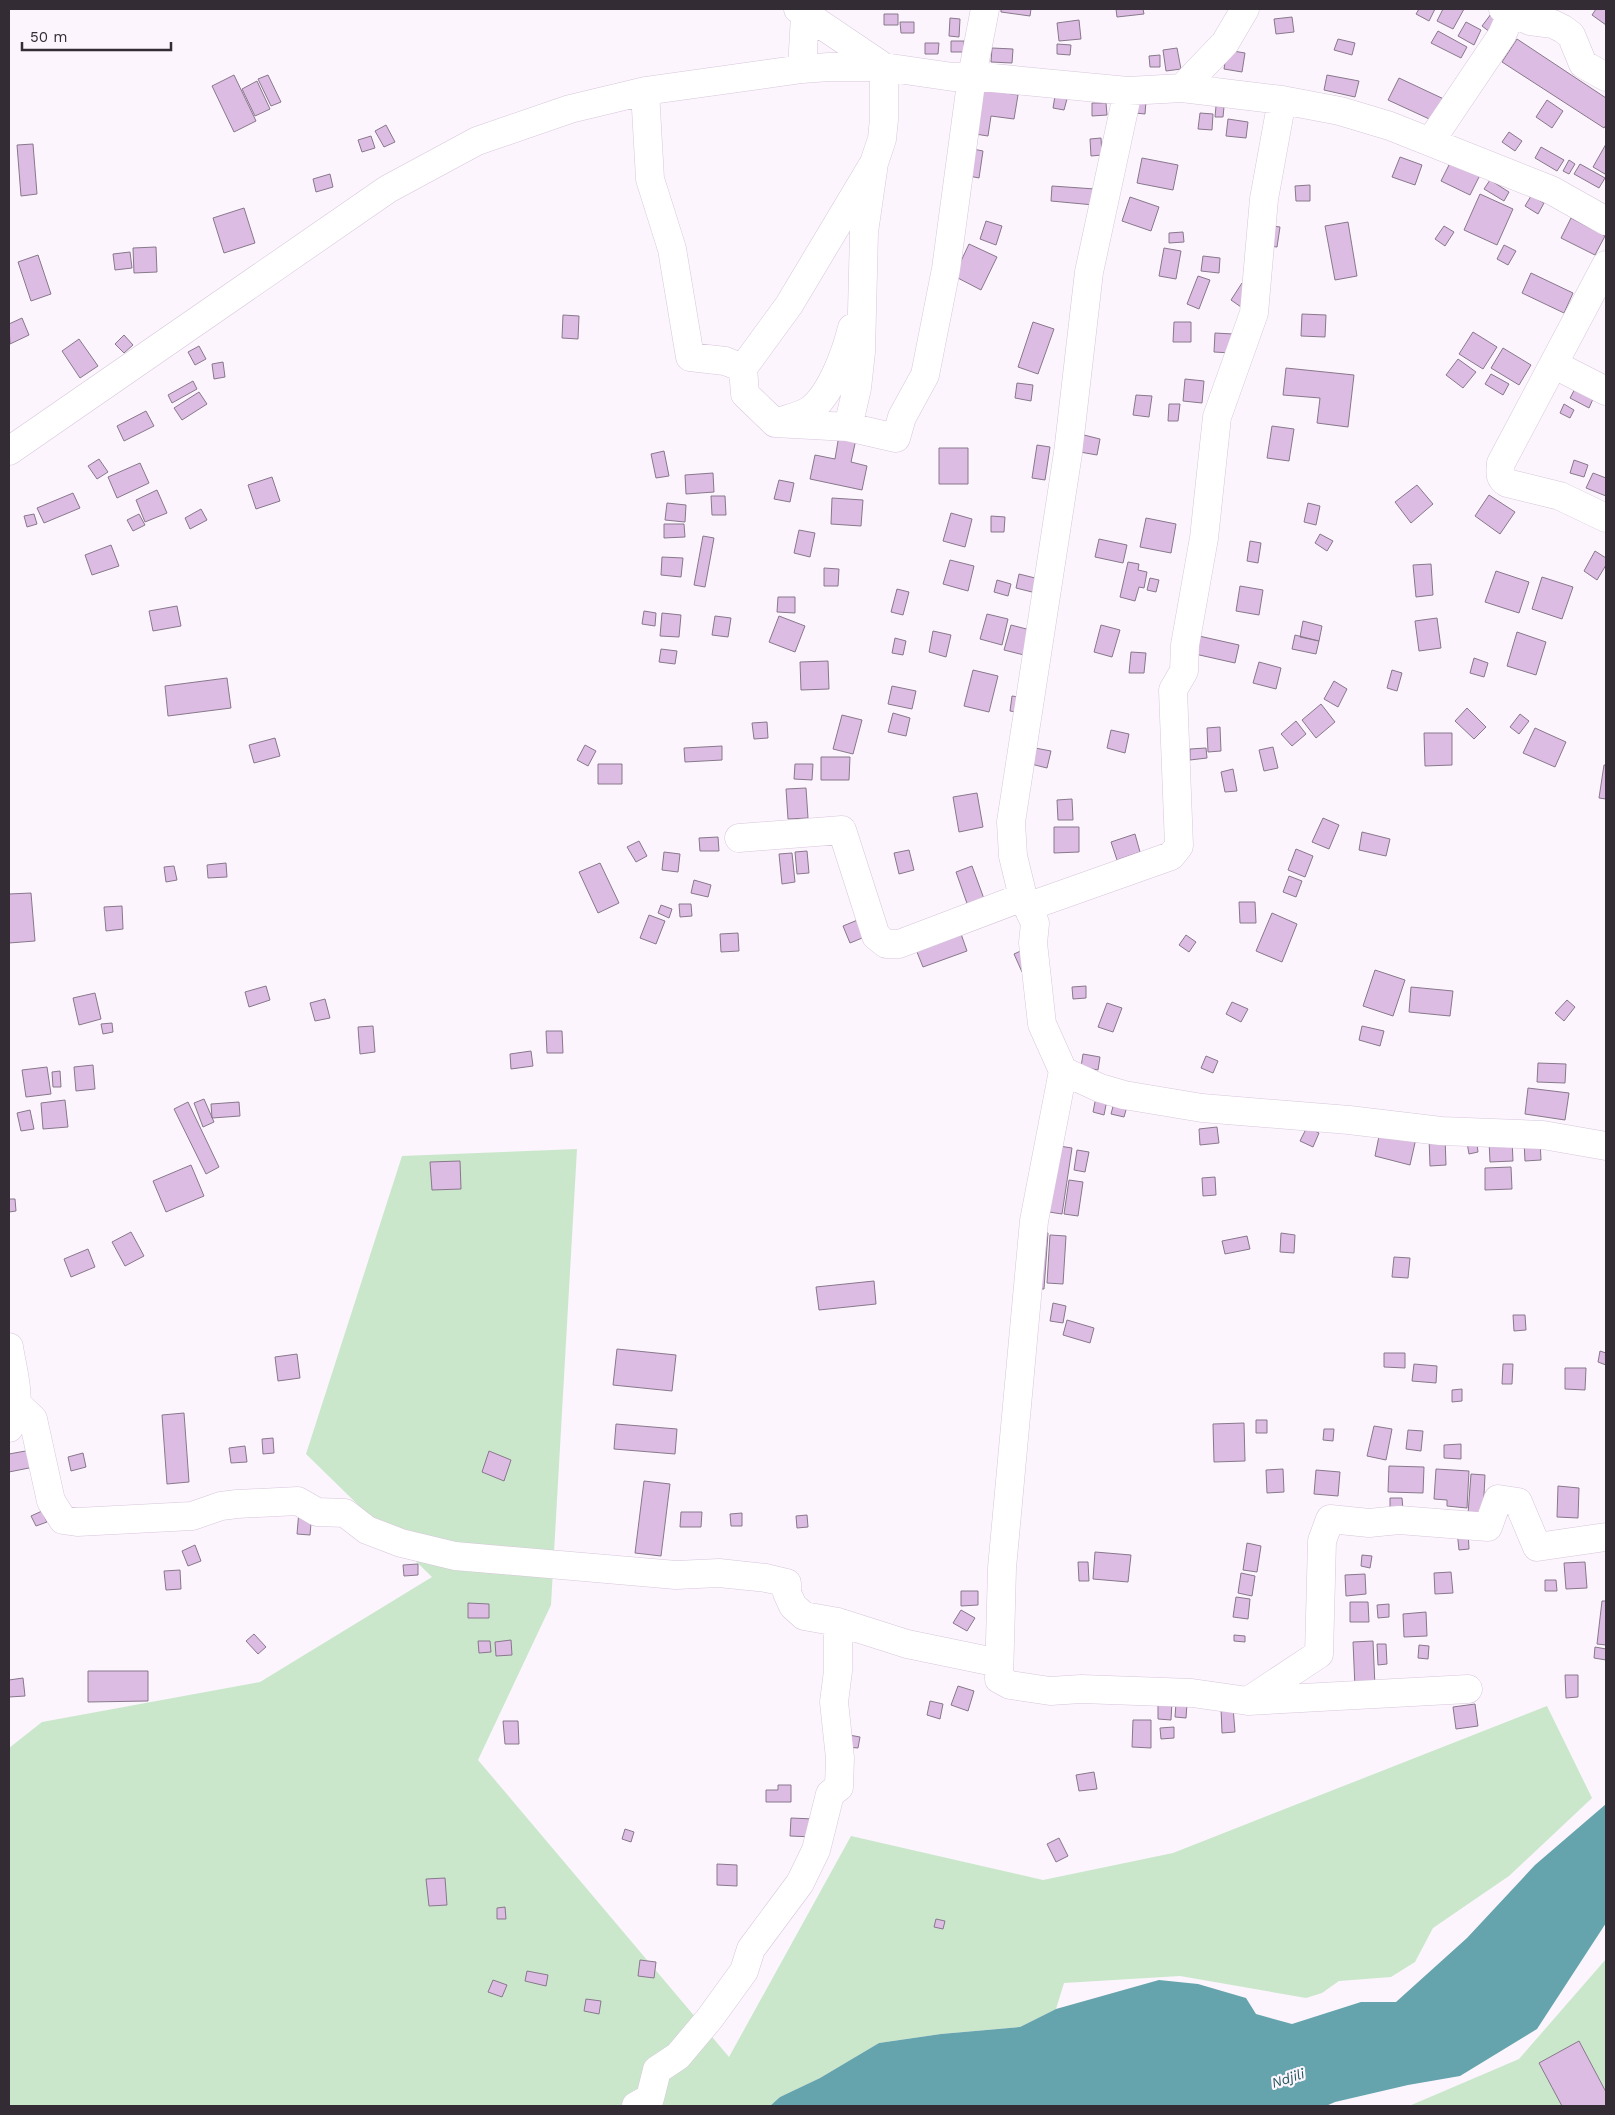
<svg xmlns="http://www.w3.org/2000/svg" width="1615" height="2115" font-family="'Work Sans',sans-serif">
  <rect width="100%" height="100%" fill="#fcf5fd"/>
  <!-- green -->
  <path fill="#cae7cb" d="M577,1149L551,1605L478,1760L729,2057L851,1836L1043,1880L1173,1853L1547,1706L1592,1798L1509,1876L1433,1928L1415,1962L1391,1977L1339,1981L1322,1993L1306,1998L1180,1976L1064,1983L1056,2009L1020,2027L941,2034L879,2043L820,2078L780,2097L770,2106H9V1748L42,1722L260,1682L432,1577L306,1454L402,1156Z
    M1606,1959V2106H1409L1519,2059Z"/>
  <!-- water -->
  <path fill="#65a4ad" d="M1606,1804V1923L1537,2029L1460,2076L1408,2085L1335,2102L1326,2106H770L780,2097L820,2078L879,2043L941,2034L1020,2027L1056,2009L1159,1980L1198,1984L1246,1998L1256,2014L1292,2024L1361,2002H1396L1467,1938L1535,1865Z"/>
  <!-- building -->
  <path fill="#ddbce4" stroke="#88788b" d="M1001,9H1031L1030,16L1001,12Z
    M1116,9H1143L1144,14L1117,17Z
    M1419,9H1435L1429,21L1416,14Z
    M1443,9H1464L1453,29L1437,21Z
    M1596,9H1606V25L1592,15Z
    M884,14H898V25H884Z
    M1491,14L1499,20L1490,32L1482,26Z
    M1292,17L1294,32L1276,34L1274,19Z
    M950,18L960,19L959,37L949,36Z
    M1079,20L1081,39L1059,41L1057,23Z
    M900,22H914V33H901Z
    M1466,22L1481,30L1474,45L1458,36Z
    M1438,31L1467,47L1461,58L1431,43Z
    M1338,39L1355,43L1352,55L1334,50Z
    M1517,39L1606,98V125L1604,128L1502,62Z
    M951,41H964V52H951Z
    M925,43H939L938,54H925Z
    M1057,44L1071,45L1070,55L1057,54Z
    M992,48L1013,49L1012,63L991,62Z
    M1177,48L1181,69L1166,71L1163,50Z
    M1227,50L1245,53L1242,72L1224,69Z
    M1160,55V67H1150L1149,56Z
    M234,75L256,121L234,132L212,86Z
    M268,75L281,102L271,106L258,79Z
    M1327,75L1359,81L1355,97L1324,90Z
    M1399,78L1448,101L1438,123L1388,100Z
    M257,81L270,109L255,116L242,89Z
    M982,89L1018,95L1014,119L991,116L988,136L975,134Z
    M1055,96L1067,99L1064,110L1053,108Z
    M1136,100L1146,101L1145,114L1135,113Z
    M1547,100L1563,111L1552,128L1536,117Z
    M1092,103H1106L1107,115L1092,116Z
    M1216,106L1224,107L1223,117H1215Z
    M1200,113L1213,114L1212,130L1198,129Z
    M1228,119L1248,122L1246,138L1226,136Z
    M386,125L395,142L384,147L375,131Z
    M1509,132L1522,141L1515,151L1502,142Z
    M371,136L375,148L362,152L358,140Z
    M1101,138L1102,155L1091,156L1090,139Z
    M33,144L37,194L21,196L17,145Z
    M1606,144V172L1605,174L1593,167Z
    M1541,147L1564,160L1557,171L1535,158Z
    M973,149L983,151L979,178L969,176Z
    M1400,157L1422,165L1415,185L1392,177Z
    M1142,158L1178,165L1173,190L1137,183Z
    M1569,160L1575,164L1569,174L1563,171Z
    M1451,161L1480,175L1470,195L1441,181Z
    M1580,164L1605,178L1599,188L1574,174Z
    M330,174L333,187L316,192L313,179Z
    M1490,180L1509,192L1504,201L1484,189Z
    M1310,185V201H1296L1295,186Z
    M1052,186L1095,189L1094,205L1051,201Z
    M1480,194L1513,209L1497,245L1464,230Z
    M1531,196L1544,203L1538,214L1525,206Z
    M1130,197L1159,207L1151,231L1122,221Z
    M244,208L255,243L224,253L213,218Z
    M1571,218L1605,236L1595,255L1561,238Z
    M986,221L1002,226L996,245L980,239Z
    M1348,222L1357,276L1335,280L1325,226Z
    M1265,225L1280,227L1277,247L1262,245Z
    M1444,226L1454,232L1445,246L1435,239Z
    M1183,232L1184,242L1169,243V233Z
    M969,244L997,257L981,290L954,276Z
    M1504,245L1516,251L1508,265L1497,259Z
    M156,247L157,272L134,273L133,248Z
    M1164,248L1181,251L1176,279L1159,276Z
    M130,252L132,268L115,270L113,254Z
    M38,255L51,294L31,301L18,262Z
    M1203,256L1220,258L1219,273L1201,271Z
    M1531,273L1573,293L1564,313L1522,293Z
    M1198,276L1210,280L1199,309L1187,304Z
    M1242,283L1252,290L1241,307L1231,300Z
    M1302,314L1326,315L1325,337L1301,336Z
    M563,315L579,316L578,339L562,338Z
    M22,318L29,335L10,344L9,324Z
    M1033,322L1054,329L1038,374L1018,367Z
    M1174,322H1191V342H1173Z
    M1473,332L1497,347L1483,369L1459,354Z
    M1215,333L1233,334L1232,353L1214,352Z
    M124,335L133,345L124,353L115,344Z
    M79,339L98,366L80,378L62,351Z
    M199,346L206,359L195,365L188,352Z
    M1503,348L1531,365L1519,385L1491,368Z
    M1458,359L1476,372L1463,388L1446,375Z
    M223,362L225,377L214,379L212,364Z
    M1286,368L1354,375L1348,427L1317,423L1320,398L1283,395Z
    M1491,374L1509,384L1503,395L1485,384Z
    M1185,379L1204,381L1202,403L1183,401Z
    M193,381L197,389L172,403L168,395Z
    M1579,381L1597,390L1589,408L1570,398Z
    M1017,383L1033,385L1031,401L1015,398Z
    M199,392L207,404L182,420L174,408Z
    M1136,395L1152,396L1149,417L1133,415Z
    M1169,404H1180L1178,421H1168Z
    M1564,404L1574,410L1570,418L1560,413Z
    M146,411L154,426L124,441L117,426Z
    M1272,426L1294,429L1289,461L1267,458Z
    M839,435L856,439L851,462L867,466L862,490L810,479L815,455L835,459Z
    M1084,435L1100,439L1097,455L1080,452Z
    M1037,445L1050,447L1045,480L1032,478Z
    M939,448H968V484H939Z
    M664,451L669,476L656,478L651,454Z
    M99,459L108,472L97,479L88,466Z
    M1574,460L1588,465L1584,477L1570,473Z
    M140,463L149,483L117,498L108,477Z
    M713,473L714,492L686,494L685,475Z
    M1593,473L1606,478V496L1586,488Z
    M272,477L280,501L256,509L248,485Z
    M779,480L794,483L790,502L774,499Z
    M1417,485L1433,504L1411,523L1395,502Z
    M157,490L167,513L145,522L136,500Z
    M73,493L80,508L44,523L37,508Z
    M1489,495L1515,512L1500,534L1475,516Z
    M711,496H725L726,515H712Z
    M832,498L863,500L861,526L831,524Z
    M667,503L686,505L685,522L665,520Z
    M1308,503L1320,506L1316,525L1304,522Z
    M201,509L207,520L190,529L185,518Z
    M951,513L972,519L965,547L943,541Z
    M34,514L37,524L27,527L24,516Z
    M139,514L145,525L133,531L127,520Z
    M991,516L1005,517L1004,532H991Z
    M1146,518L1176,524L1171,553L1140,547Z
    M664,524H684L685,537L664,538Z
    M799,530L815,533L810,557L794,553Z
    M1320,534L1333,541L1327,551L1315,543Z
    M703,536L714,538L705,587L694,585Z
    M1099,539L1127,545L1123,563L1095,557Z
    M1250,541L1261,543L1258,563L1247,561Z
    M111,545L119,566L92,575L85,555Z
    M1595,551L1606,558V565L1597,580L1584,571Z
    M662,557L683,558L681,577L661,575Z
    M950,560L974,566L968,591L943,584Z
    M1128,562L1139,564L1138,570L1147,572L1144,588L1139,587L1135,601L1120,597Z
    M1431,564L1433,595L1416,597L1413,565Z
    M824,568L839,569L838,586H824Z
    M1496,571L1529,582L1519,613L1485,602Z
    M1019,574L1039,579L1036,593L1016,588Z
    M1542,577L1573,587L1562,619L1532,609Z
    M1150,578L1159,580L1156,592L1147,590Z
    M997,580L1011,584L1008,596L994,592Z
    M1240,586L1263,590L1259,615L1236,611Z
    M897,589L909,592L903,615L891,612Z
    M778,597H795V613L777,612Z
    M177,606L181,626L153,631L149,611Z
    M644,611L656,613L655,626L642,624Z
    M662,613L681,615L679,637L660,636Z
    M987,614L1008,619L1002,645L980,639Z
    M715,616L731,618L728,637L712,635Z
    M779,616L805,626L795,652L769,642Z
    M1437,618L1441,648L1419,651L1415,621Z
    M1303,621L1322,626L1319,641L1300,637Z
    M1011,625L1038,632L1032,657L1004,650Z
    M1101,625L1120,630L1112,657L1094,652Z
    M933,631L951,635L946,657L929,652Z
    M1517,632L1546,642L1536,675L1507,666Z
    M1295,635L1319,641L1316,654L1292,649Z
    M1199,636L1239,645L1235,663L1195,654Z
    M895,638L906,641L903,655L892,653Z
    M661,649L677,651L675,664L659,662Z
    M1131,652L1146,653L1144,673H1129Z
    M1474,658L1488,663L1484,677L1470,673Z
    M828,661L829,689L801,690L800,662Z
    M1259,662L1281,668L1276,689L1253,683Z
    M973,670L998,676L989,712L964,706Z
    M1392,670L1402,673L1397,691L1387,688Z
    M227,678L231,708L168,716L165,686Z
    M1334,681L1347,689L1338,707L1324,699Z
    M892,686L916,691L912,709L888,704Z
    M1012,696L1025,698L1023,713L1010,711Z
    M1321,704L1335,722L1316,738L1302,720Z
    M1467,708L1486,727L1474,739L1455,721Z
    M893,713L910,718L906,736L888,732Z
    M1520,714L1529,721L1519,734L1510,727Z
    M842,715L862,720L853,754L833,749Z
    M1296,721L1306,734L1292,746L1281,734Z
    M767,722L768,738L754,739L752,723Z
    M1220,727L1221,751L1208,752L1207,728Z
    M1535,728L1566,742L1555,767L1523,753Z
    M1111,730L1129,734L1125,753L1107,748Z
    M1424,733H1452V765L1425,766Z
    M275,738L280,756L254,763L249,745Z
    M585,745L596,751L588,766L577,760Z
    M722,746V760L685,762L684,748Z
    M1273,747L1278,768L1264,771L1259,750Z
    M1035,748L1051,751L1047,768L1031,764Z
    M1206,748L1207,758L1190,760V749Z
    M821,757H850L849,780H821Z
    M598,764H622V784H598Z
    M795,764H813L812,780L794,779Z
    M1604,765H1606V799L1599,798Z
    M1233,769L1237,791L1225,792L1221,772Z
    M806,788L808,818L788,819L786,789Z
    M977,793L983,827L959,832L953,797Z
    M1072,799L1073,820H1058L1057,800Z
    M1323,818L1339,825L1329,849L1312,842Z
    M1054,827H1079V852L1054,853Z
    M1362,832L1390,839L1386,856L1359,850Z
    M1135,834L1140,852L1117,860L1111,842Z
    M718,837L719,851H700L699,838Z
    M639,841L647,856L636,862L627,847Z
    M1296,849L1313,856L1305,877L1288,870Z
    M909,850L914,870L899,874L894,853Z
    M807,851L809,873L797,874L795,852Z
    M664,852L680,854L678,872L662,870Z
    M792,853L795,882L782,884L779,854Z
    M226,863L227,877L208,878L207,865Z
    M600,863L619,903L598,913L579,872Z
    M174,866L177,880L166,882L164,867Z
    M972,866L987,907L970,912L956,872Z
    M1289,876L1302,881L1296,897L1283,892Z
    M694,880L711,885L708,897L691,893Z
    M31,893L35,941L9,943V894Z
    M1239,902H1255L1256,923H1240Z
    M679,904H691L692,916L680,917Z
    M661,905L672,909L669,918L658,913Z
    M122,906L123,929L106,931L104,907Z
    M1272,913L1297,924L1282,962L1256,951Z
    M649,915L665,921L656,944L640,938Z
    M860,919L867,936L850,943L843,926Z
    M960,931L967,951L923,967L915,947Z
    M738,933L739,951L721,952L720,934Z
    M1186,935L1196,942L1189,952L1179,945Z
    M1025,949L1033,967L1022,972L1014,954Z
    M1375,970L1405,980L1393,1016L1363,1006Z
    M266,986L270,1000L249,1007L245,992Z
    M1086,986V998L1073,999L1072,987Z
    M1411,987L1453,991L1450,1016L1409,1012Z
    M95,993L101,1019L79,1025L73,998Z
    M325,999L330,1018L315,1021L310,1003Z
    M1567,1000L1575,1007L1564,1021L1555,1013Z
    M1232,1002L1248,1009L1241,1022L1226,1014Z
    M1107,1003L1122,1008L1113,1032L1098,1027Z
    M112,1023L113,1032L103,1034L101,1024Z
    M373,1026L375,1052L360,1054L358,1027Z
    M1362,1026L1384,1031L1380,1046L1359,1040Z
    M546,1031H562L563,1053H547Z
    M531,1051L533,1066L511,1069L510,1054Z
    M1083,1054L1100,1057L1098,1070L1081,1067Z
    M1206,1056L1218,1061L1213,1073L1201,1068Z
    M1538,1063L1566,1064L1565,1083L1537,1082Z
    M93,1065L95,1089L76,1091L74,1067Z
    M47,1067L51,1094L26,1097L22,1070Z
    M60,1071L61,1087H53L52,1072Z
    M1528,1088L1569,1093L1565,1120L1525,1114Z
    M1096,1097L1107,1100L1104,1115L1093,1112Z
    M204,1099L214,1122L203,1127L194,1103Z
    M1115,1099L1128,1103L1124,1117L1111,1114Z
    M65,1100L68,1127L43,1129L41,1103Z
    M188,1102L219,1167L206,1174L174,1109Z
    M239,1102L240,1116L212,1118L211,1104Z
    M30,1110L34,1129L21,1131L17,1113Z
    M1381,1126L1417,1134L1410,1165L1375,1156Z
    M1217,1127L1219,1143L1200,1145L1199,1129Z
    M1307,1127L1319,1133L1313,1147L1300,1141Z
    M1476,1136L1478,1152L1469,1154L1466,1137Z
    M1429,1137H1445L1446,1165L1430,1166Z
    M1512,1140L1513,1161L1490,1162L1489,1141Z
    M1540,1141L1541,1160L1525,1161L1524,1142Z
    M1059,1146L1072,1148L1062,1214L1049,1212Z
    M1077,1150L1089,1152L1085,1172L1074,1170Z
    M460,1161L461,1189L432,1190L430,1162Z
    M191,1165L204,1196L166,1212L153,1181Z
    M1511,1167L1512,1189L1485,1190V1168Z
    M1215,1177L1216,1195L1203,1196L1202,1178Z
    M1069,1180L1083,1182L1078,1216L1064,1214Z
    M9,1199H15L16,1211L9,1212Z
    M131,1232L144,1256L125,1266L112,1242Z
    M1038,1232L1048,1233L1044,1289H1034Z
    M1281,1233L1295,1235L1294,1253L1280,1252Z
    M1050,1235L1066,1236L1063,1284L1047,1283Z
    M1247,1236L1250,1249L1225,1254L1222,1241Z
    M88,1249L95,1267L71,1277L64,1259Z
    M1394,1257L1410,1258L1408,1278L1392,1277Z
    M874,1281L876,1304L819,1310L816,1287Z
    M1053,1303L1066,1306L1063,1323L1050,1321Z
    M1513,1315H1525L1526,1330L1514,1331Z
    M1067,1320L1094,1328L1090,1343L1063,1335Z
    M617,1349L676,1355L672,1391L613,1385Z
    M1600,1351L1606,1353V1365L1598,1362Z
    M1384,1353H1405V1368L1384,1367Z
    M297,1354L300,1378L278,1381L275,1357Z
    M1414,1364L1437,1366L1436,1383L1412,1381Z
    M1503,1364H1513L1512,1384H1502Z
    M1565,1368H1586L1585,1390L1565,1389Z
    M1462,1389V1401L1452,1402V1390Z
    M184,1413L189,1482L167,1484L162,1415Z
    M1256,1420H1267V1433H1256Z
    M1244,1423L1245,1461L1214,1462L1213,1424Z
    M616,1424L677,1429L675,1454L614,1449Z
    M1374,1426L1392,1429L1386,1460L1367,1456Z
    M1324,1429H1334L1333,1441L1323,1440Z
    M1408,1430L1423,1431L1421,1451L1406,1449Z
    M273,1438L274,1453L263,1454L262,1439Z
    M1461,1444V1459L1444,1458V1445Z
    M245,1446L247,1462L231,1463L229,1448Z
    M31,1450L34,1467L9,1472V1454Z
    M489,1451L511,1460L504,1481L482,1472Z
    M83,1453L86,1467L71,1471L68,1457Z
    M1389,1466L1424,1467L1423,1493L1388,1492Z
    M1283,1469L1284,1492L1267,1493L1266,1470Z
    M1436,1469L1469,1471L1467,1508L1447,1506V1500L1434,1499Z
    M1316,1470L1340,1472L1338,1496L1314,1494Z
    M1471,1474L1485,1475L1483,1515L1468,1514Z
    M644,1481L670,1484L661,1556L635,1553Z
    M1558,1486L1579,1488L1578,1518L1557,1517Z
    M1390,1498H1402L1403,1510H1390Z
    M42,1511L47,1522L36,1526L31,1516Z
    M299,1511L312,1512L310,1535L297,1534Z
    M681,1512H702L701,1527H680Z
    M742,1513V1526H731L730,1514Z
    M807,1515L808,1527L797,1528L796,1516Z
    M1468,1530L1469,1549L1459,1550L1457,1531Z
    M1247,1543L1261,1546L1257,1572L1243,1570Z
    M195,1545L201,1561L188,1566L182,1551Z
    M1095,1552L1131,1555L1128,1582L1093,1579Z
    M1362,1555L1372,1556L1370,1568L1361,1566Z
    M1078,1562H1088L1089,1581H1079Z
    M1585,1562L1587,1588L1566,1589L1564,1563Z
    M418,1564V1575L404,1576L403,1565Z
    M180,1570L181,1589L166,1590L164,1571Z
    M1451,1572L1453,1593L1435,1594L1434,1573Z
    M1241,1573L1255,1576L1252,1596L1238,1593Z
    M1365,1574L1366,1594L1346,1596L1345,1575Z
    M1545,1580H1556L1557,1591H1545Z
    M961,1591H978V1605L961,1606Z
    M1236,1597L1250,1599L1248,1619L1233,1617Z
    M1602,1601H1606V1645L1597,1644Z
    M1350,1602H1368L1369,1622H1350Z
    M468,1603L489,1604V1618H468Z
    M1389,1604V1617L1378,1618L1377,1605Z
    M961,1610L975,1618L967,1631L953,1623Z
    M1426,1612L1427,1636L1404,1637L1403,1614Z
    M254,1634L266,1647L258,1654L246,1641Z
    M1234,1635L1245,1636V1642L1234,1641Z
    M511,1640L512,1655L496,1656L495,1642Z
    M478,1641H490L491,1652L479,1653Z
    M1373,1641L1375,1687L1355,1688L1353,1642Z
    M1377,1644H1386L1387,1664L1378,1665Z
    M1419,1645L1429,1646L1428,1659L1418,1658Z
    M1595,1647L1606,1649V1660L1594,1658Z
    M88,1671H148V1701L88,1702Z
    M1565,1675H1578V1697L1566,1698Z
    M23,1678L25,1696L9,1697V1680Z
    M958,1686L974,1691L968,1711L951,1705Z
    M1158,1700L1172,1701L1171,1720L1158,1719Z
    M930,1701L943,1704L940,1719L927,1715Z
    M1176,1703L1187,1704L1186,1718L1175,1717Z
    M1475,1704L1478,1726L1456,1729L1453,1707Z
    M1233,1707L1235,1732L1222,1733L1221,1708Z
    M1133,1720H1151V1748L1132,1747Z
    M503,1721H518L519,1744H505Z
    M1174,1727V1738L1161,1739L1160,1728Z
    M849,1735L860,1737L858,1748L847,1747Z
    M1094,1772L1097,1789L1079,1791L1076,1775Z
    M778,1785H791V1802H766V1790H778Z
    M791,1818L814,1819L813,1837L790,1836Z
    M625,1829L634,1832L631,1842L622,1839Z
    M1059,1838L1068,1856L1056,1862L1047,1844Z
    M717,1864L737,1865V1886L717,1885Z
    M445,1878L447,1905L429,1906L426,1879Z
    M505,1907L506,1919H497V1908Z
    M936,1919L945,1921L943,1929L934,1927Z
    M640,1960L656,1962L654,1978L638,1976Z
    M527,1971L548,1975L546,1986L525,1981Z
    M493,1980L507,1985L502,1997L488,1992Z
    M586,1999L601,2001L599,2014L584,2011Z
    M1579,2041L1606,2092V2106H1562L1539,2063Z"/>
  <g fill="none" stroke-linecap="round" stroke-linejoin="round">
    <!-- minor casing -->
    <g stroke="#d7c6db" stroke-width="29">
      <path id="minor" d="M798,9L884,67V119L882,139L874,163L864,232L861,352L857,388L848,427
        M1503,9L1530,21L1553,24L1563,29L1571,35L1583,64L1606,77
        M802,69L805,15
        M1182,88L1225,43L1245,9
        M645,91L650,179L672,249L690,357L725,361L743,368L789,305L874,163
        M1128,91L1089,272L1068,453L1011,822L1013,856L1023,897L1035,923L1033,943L1042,1024L1063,1071L1100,1088L1124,1095L1202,1108L1349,1120L1441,1131L1543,1135L1606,1146
        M1430,142L1502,35L1513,9
        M1606,265L1501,463C1500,473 1499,478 1507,483L1560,496L1606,518
        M1555,365L1606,391
        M743,368L745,394L775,423L848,427L896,438L902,417L925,375L946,269L972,76L985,9
        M781,421C790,418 803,415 810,410C831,395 846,352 852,328
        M9,451L388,189L477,141L570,109L645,91L802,69L829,67H884L953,77L972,76L1128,91L1182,88L1282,100L1340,111L1390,126L1551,190L1606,221
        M739,838L842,830L876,936L886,944H899L1023,897
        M1027,907L1171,856L1179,846L1173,690L1184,671L1185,645L1204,538L1217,417L1254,313L1264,199L1282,100
        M1063,1071L1034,1221L1002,1568L999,1679L1010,1685L1050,1691L1081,1689L1192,1693L1248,1701L1468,1689
        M9,1347C13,1374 24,1403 9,1428
        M18,1405L33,1419L51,1501L63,1520L77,1522L192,1516L221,1506L237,1504L298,1501L317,1512L345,1513L367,1530L401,1543L455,1556L676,1575L719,1573L766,1578L787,1583V1593L793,1606L804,1616L838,1622L907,1644L999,1663
        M1248,1701L1319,1654L1322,1541L1330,1519L1369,1523L1399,1520L1488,1527L1498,1499L1518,1502L1537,1547L1606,1537
        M636,2106L650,2098L657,2070L678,2056L710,2018L744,1971L751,1949L800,1883L816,1850L830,1794L839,1787L840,1758L834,1702L838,1671V1622"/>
    </g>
    <!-- minor -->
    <use href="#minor" stroke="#fff" stroke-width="28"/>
  </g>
  <g text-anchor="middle" stroke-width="4.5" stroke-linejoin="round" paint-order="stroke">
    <!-- water labels -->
    <g font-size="14" font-style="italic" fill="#1f565d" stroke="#fcf5fd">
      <text transform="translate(1288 2078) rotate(-18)" y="5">Ndjili</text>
    </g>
  </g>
  <!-- border -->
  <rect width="1615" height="2115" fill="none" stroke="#332c34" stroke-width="20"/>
  <!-- scale -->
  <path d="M22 42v8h149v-8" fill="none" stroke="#332c34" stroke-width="2.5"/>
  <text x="30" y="42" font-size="15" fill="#332c34" stroke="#fcf5fd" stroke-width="4" paint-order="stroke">50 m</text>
</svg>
